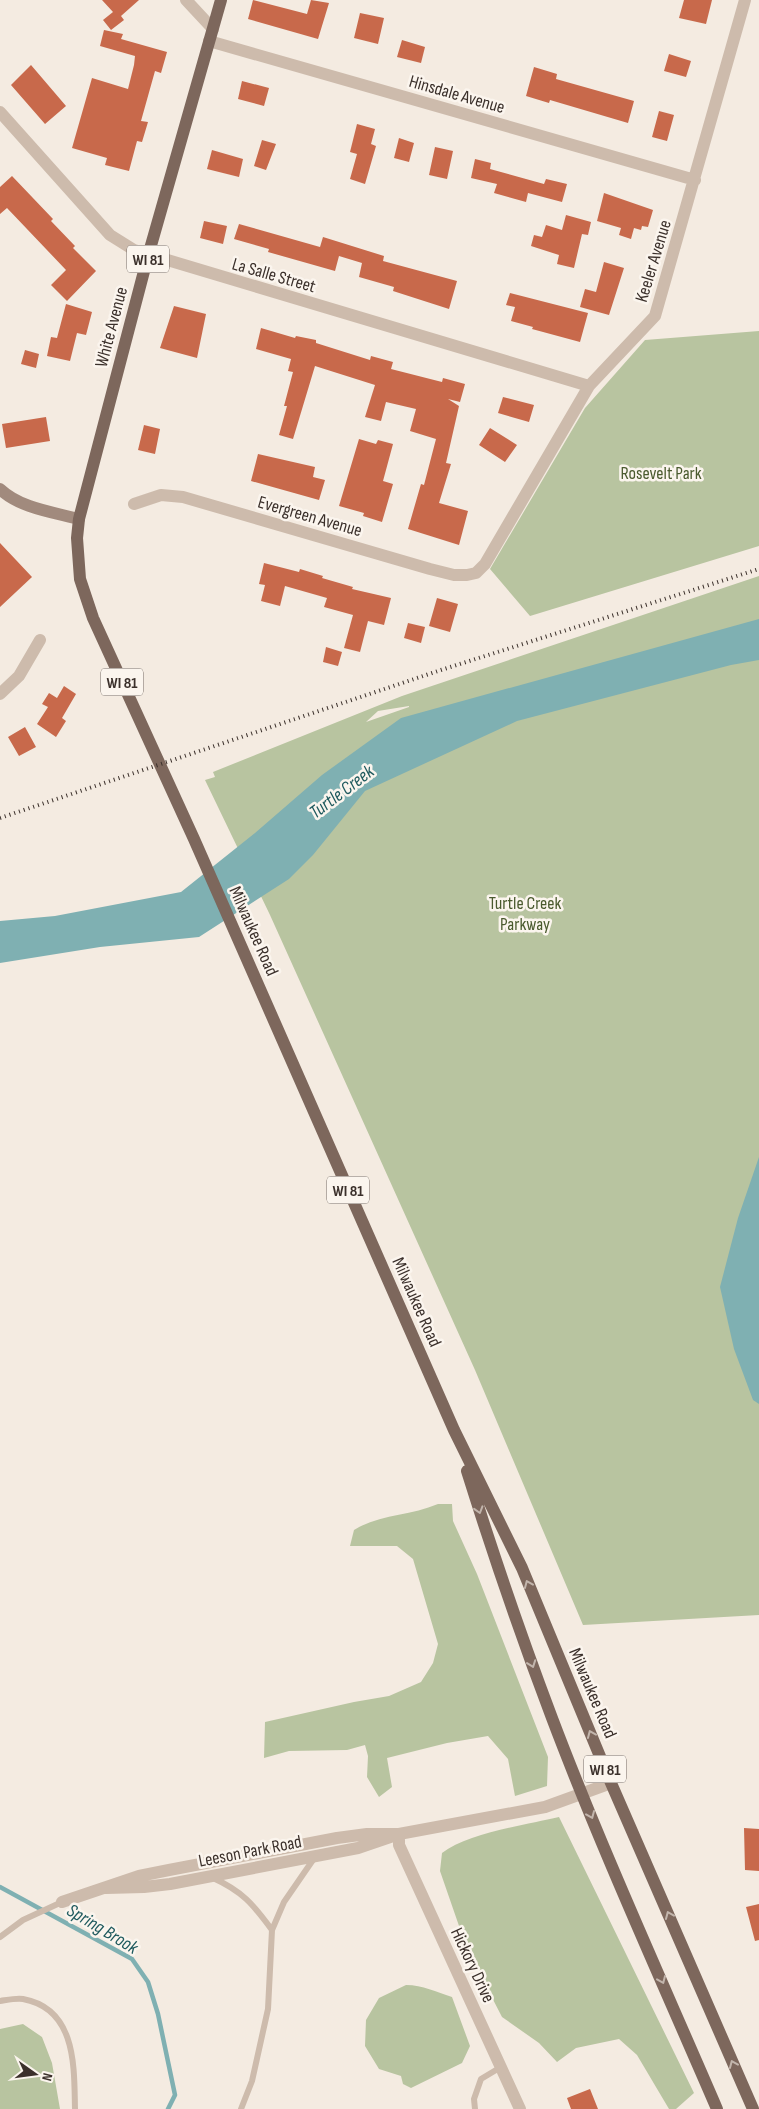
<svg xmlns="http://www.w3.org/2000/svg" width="759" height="2109" font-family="'Sofia Sans Condensed',sans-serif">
  <rect width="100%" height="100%" fill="#f4ebe1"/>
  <!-- green -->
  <path fill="#b8c4a0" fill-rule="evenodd" d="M759,331V546L530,616L490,569L585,408L645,340Z
    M759,576V1615L583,1625L475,1370L270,915L205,780L215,777L213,772L402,696ZM409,706V707L366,722L378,711Z
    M438,1504H452L453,1521L477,1574L548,1757L547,1786L515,1796L508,1759L488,1736L447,1743L387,1758L392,1787L379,1797L367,1777L368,1756L365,1745L347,1750L289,1751L264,1758L265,1722L354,1702L389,1696L421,1682L433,1663L438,1644L413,1559L397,1546H350L354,1530C379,1514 410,1516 438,1504Z
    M559,1817L694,2093L676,2109H669L637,2055L619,2039L576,2048L557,2062L539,2043L502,2017L467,1949L440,1871L442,1853C468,1833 525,1825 559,1817Z
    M406,1985C423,1985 436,1992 452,1997L470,2046L462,2063L411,2088L403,2084L401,2076L379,2069L365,2046L366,2020L379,1998Z
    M23,2024L42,2037L52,2063L60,2109H0V2029Z"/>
  <!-- water -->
  <path fill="#7fb0b2" d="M759,619V660L731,665L517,721L365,791L313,855L289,879L199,937L100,947L0,963V921L55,916L181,892L255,833L322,775L401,718Z
    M759,1157V1404L753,1400L734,1349L720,1287L738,1218Z"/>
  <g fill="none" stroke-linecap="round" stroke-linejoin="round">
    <!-- stream -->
    <path stroke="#7fb0b2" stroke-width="4.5" d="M0,1887L132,1959L148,1982L158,2014L175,2095L168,2109"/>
  </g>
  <!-- building -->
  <path fill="#c8694b" d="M102,0H139L121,16L124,20L111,30L103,20L113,12Z
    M253,0L307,14L311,0L329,3L318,39L248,19Z
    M684,0H712L706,24L679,18Z
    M360,13L384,18L378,44L354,38Z
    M104,30L123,34L121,39L167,52L161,73L155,71L141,121L148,122L142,142L137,141L129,171L105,165L107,158L72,148L92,78L128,89L134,65L135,56L100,46Z
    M402,40L425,47L421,63L397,57Z
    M669,54L691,61L686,77L664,71Z
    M31,65L66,106L45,124L11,85Z
    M534,67L557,74L556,79L634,101L628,123L550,100L549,103L526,96Z
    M242,81L269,88L264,106L238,99Z
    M659,111L674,115L667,141L652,137Z
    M357,124L375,129L371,144L376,146L365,184L350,179L357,154L350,152Z
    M399,138L414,143L409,162L394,158Z
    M262,140L276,144L266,170L254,166Z
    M435,147L453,151L447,179L429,175Z
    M212,150L243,159L239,177L207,169Z
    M475,159L491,163L490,169L544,184L546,179L567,184L562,202L528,193L526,202L494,193L497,184L471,178Z
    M12,176L53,219L51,221L75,246L73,248L96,271L67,301L51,285L66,270L7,208L0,214V187Z
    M604,193L653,210L648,227L642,226L641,230L634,228L631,239L619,235L621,228L597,221Z
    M566,215L591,222L588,235L582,234L574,268L557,264L559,255L531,246L534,235L542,237L546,225L562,230Z
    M204,221L227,226L223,244L200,238Z
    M239,224L320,247L323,237L384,256L383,261L457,281L449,309L393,291L394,287L359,277L362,263L339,256L335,271L268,252L269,249L234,239Z
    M604,262L624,268L609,315L580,307L585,289L596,292Z
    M510,293L588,313L580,342L532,329L533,327L511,321L515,307L506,305Z
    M66,304L92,312L86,335L77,333L70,361L47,356L51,337L57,338Z
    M174,306L206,314L197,358L160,348Z
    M261,328L295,338L296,336L316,340V343L370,360L371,356L393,362L391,369L442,382L443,378L465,384L460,402L448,399L459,406L446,463L451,464L439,503L468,511L459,545L408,529L421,484L424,485L436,439L410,431L416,409L386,402L381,421L365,417L375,385L315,366L293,439L279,435L287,406H284L293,372L288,371L291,359L256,349Z
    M25,350L39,354L36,368L21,364Z
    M503,397L534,405L529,422L498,413Z
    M46,417L50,441L6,448L2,424Z
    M144,425L160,429L155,454L138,450Z
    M490,428L517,445L505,462L479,445Z
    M359,439L376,444L378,440L393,444L383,481L393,484L382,522L363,516L364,513L339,506Z
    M258,454L315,467L313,477L325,480L319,500L251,481Z
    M0,543L32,577L0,607Z
    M264,563L299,572L300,569L323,576L322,578L353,587L352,589L391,598L384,625L368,621L360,652L344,648L353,615L324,607L327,598L285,586L280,606L261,601L265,585L259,584Z
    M437,598L458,604L450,632L429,626Z
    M408,623L425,627L421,643L404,638Z
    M326,647L342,652L338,666L323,662Z
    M64,686L76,694L62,718L66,721L56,737L37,724L48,707L42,704L49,693L57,698Z
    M25,727L36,747L19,756L8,737Z
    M744,1828L759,1829V1871L745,1870Z
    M759,1904V1940L755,1941L746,1907Z
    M590,2089L598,2109H571L567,2098Z"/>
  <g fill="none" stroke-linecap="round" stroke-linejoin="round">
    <!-- lane -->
    <path stroke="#cdbbac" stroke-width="6" d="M213,1878C242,1891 253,1904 272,1930
      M0,1937L23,1920L62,1902
      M0,2001C7,2000 16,1998 23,1999C77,2009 74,2068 75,2109
      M241,2109L252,2081L268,2009L272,1930L284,1902L315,1857
      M475,2109L474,2099L481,2079L501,2067"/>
    <!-- street -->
    <path stroke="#cdbbac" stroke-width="12" d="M186,0L213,29
      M209,41L695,180
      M0,112L110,235L134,250L589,386
      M134,504L161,495L183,497L430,569L454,575H467L476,573L485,564L589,386L655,316L745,0
      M0,694L19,676L40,640
      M106,1888L144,1887L170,1884L358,1848L399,1834V1845L520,2109
      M62,1902L139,1876L169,1870L337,1838L367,1834H399L545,1807L611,1783"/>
    <!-- secondary -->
    <path stroke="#a18a7d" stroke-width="12" d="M0,489C20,508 52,512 79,519"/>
    <!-- primary -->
    <path stroke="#7d675c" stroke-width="12" d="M221,0L148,256L79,519L77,538L80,579L93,618L194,839L454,1430L522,1568L611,1783L753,2109
      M467,1471C493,1554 521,1636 552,1718C602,1850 661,1979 717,2109"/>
    <!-- rail -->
    <path stroke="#3b302b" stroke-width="4" stroke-dasharray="1 4" stroke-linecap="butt" d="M0,818L441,670L759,569"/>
  </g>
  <!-- one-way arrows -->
  <defs><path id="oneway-chevron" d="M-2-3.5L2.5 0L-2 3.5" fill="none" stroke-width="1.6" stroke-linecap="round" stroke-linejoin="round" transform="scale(1.25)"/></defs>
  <g stroke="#c2b5ac">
    <use href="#oneway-chevron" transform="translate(479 1510) rotate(73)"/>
    <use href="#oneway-chevron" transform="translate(528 1584) rotate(-113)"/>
    <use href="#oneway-chevron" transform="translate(532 1664) rotate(70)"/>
    <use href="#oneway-chevron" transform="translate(591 1734) rotate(-113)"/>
    <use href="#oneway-chevron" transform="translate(591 1815) rotate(67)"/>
    <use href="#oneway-chevron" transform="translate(669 1915) rotate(-113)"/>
    <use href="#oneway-chevron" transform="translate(662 1980) rotate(67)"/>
    <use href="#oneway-chevron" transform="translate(733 2064) rotate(-113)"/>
  </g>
  <g text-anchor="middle" stroke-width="5" stroke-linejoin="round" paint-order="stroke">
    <!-- shield labels -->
    <g fill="#fbf5ee" stroke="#756b66" stroke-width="1">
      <rect x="127" y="245.5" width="42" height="27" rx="4"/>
      <rect x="101" y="668.5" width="42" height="27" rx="4"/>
      <rect x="327" y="1176.5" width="42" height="27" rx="4"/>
      <rect x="584" y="1755.5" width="42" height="27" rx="4"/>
    </g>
    <g font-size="16" font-weight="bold" fill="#3b302b">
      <text x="148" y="265">WI 81</text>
      <text x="122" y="688">WI 81</text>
      <text x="348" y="1196">WI 81</text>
      <text x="605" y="1775">WI 81</text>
    </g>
    <!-- street labels -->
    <g font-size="18" fill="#3b302b" stroke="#fbf5ee">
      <text transform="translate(457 94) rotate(16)" y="6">Hinsdale Avenue</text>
      <text transform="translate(653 261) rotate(-73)" y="6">Keeler Avenue</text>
      <text transform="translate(274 275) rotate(16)" y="6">La Salle Street</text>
      <text transform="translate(111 327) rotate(-75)" y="6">White Avenue</text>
      <text transform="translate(310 516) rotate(16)" y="6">Evergreen Avenue</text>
      <text transform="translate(254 931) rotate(66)" y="6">Milwaukee Road</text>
      <text transform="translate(417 1302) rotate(66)" y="6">Milwaukee Road</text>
      <text transform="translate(593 1693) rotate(67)" y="6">Milwaukee Road</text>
      <text transform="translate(250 1851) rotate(-11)" y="6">Leeson Park Road</text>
      <text transform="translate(473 1965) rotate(65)" y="6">Hickory Drive</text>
    </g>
    <!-- park labels -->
    <g font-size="18" fill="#4a5a2e" stroke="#fbf5ee">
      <text x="661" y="479">Rosevelt Park</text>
      <text x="525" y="909">Turtle Creek<tspan x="525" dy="21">Parkway</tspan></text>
    </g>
    <!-- water labels -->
    <g font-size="19" font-style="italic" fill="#1f5a5e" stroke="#fbf5ee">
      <text transform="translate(341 791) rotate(-37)" y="7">Turtle Creek</text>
      <text transform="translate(103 1928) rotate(31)" y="7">Spring Brook</text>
    </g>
  </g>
  <!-- north arrow -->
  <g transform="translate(35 2074) rotate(104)" stroke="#fbf5ee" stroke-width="4" paint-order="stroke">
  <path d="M0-4L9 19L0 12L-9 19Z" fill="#3b302b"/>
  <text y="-8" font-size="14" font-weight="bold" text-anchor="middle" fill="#3b302b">N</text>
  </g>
</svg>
